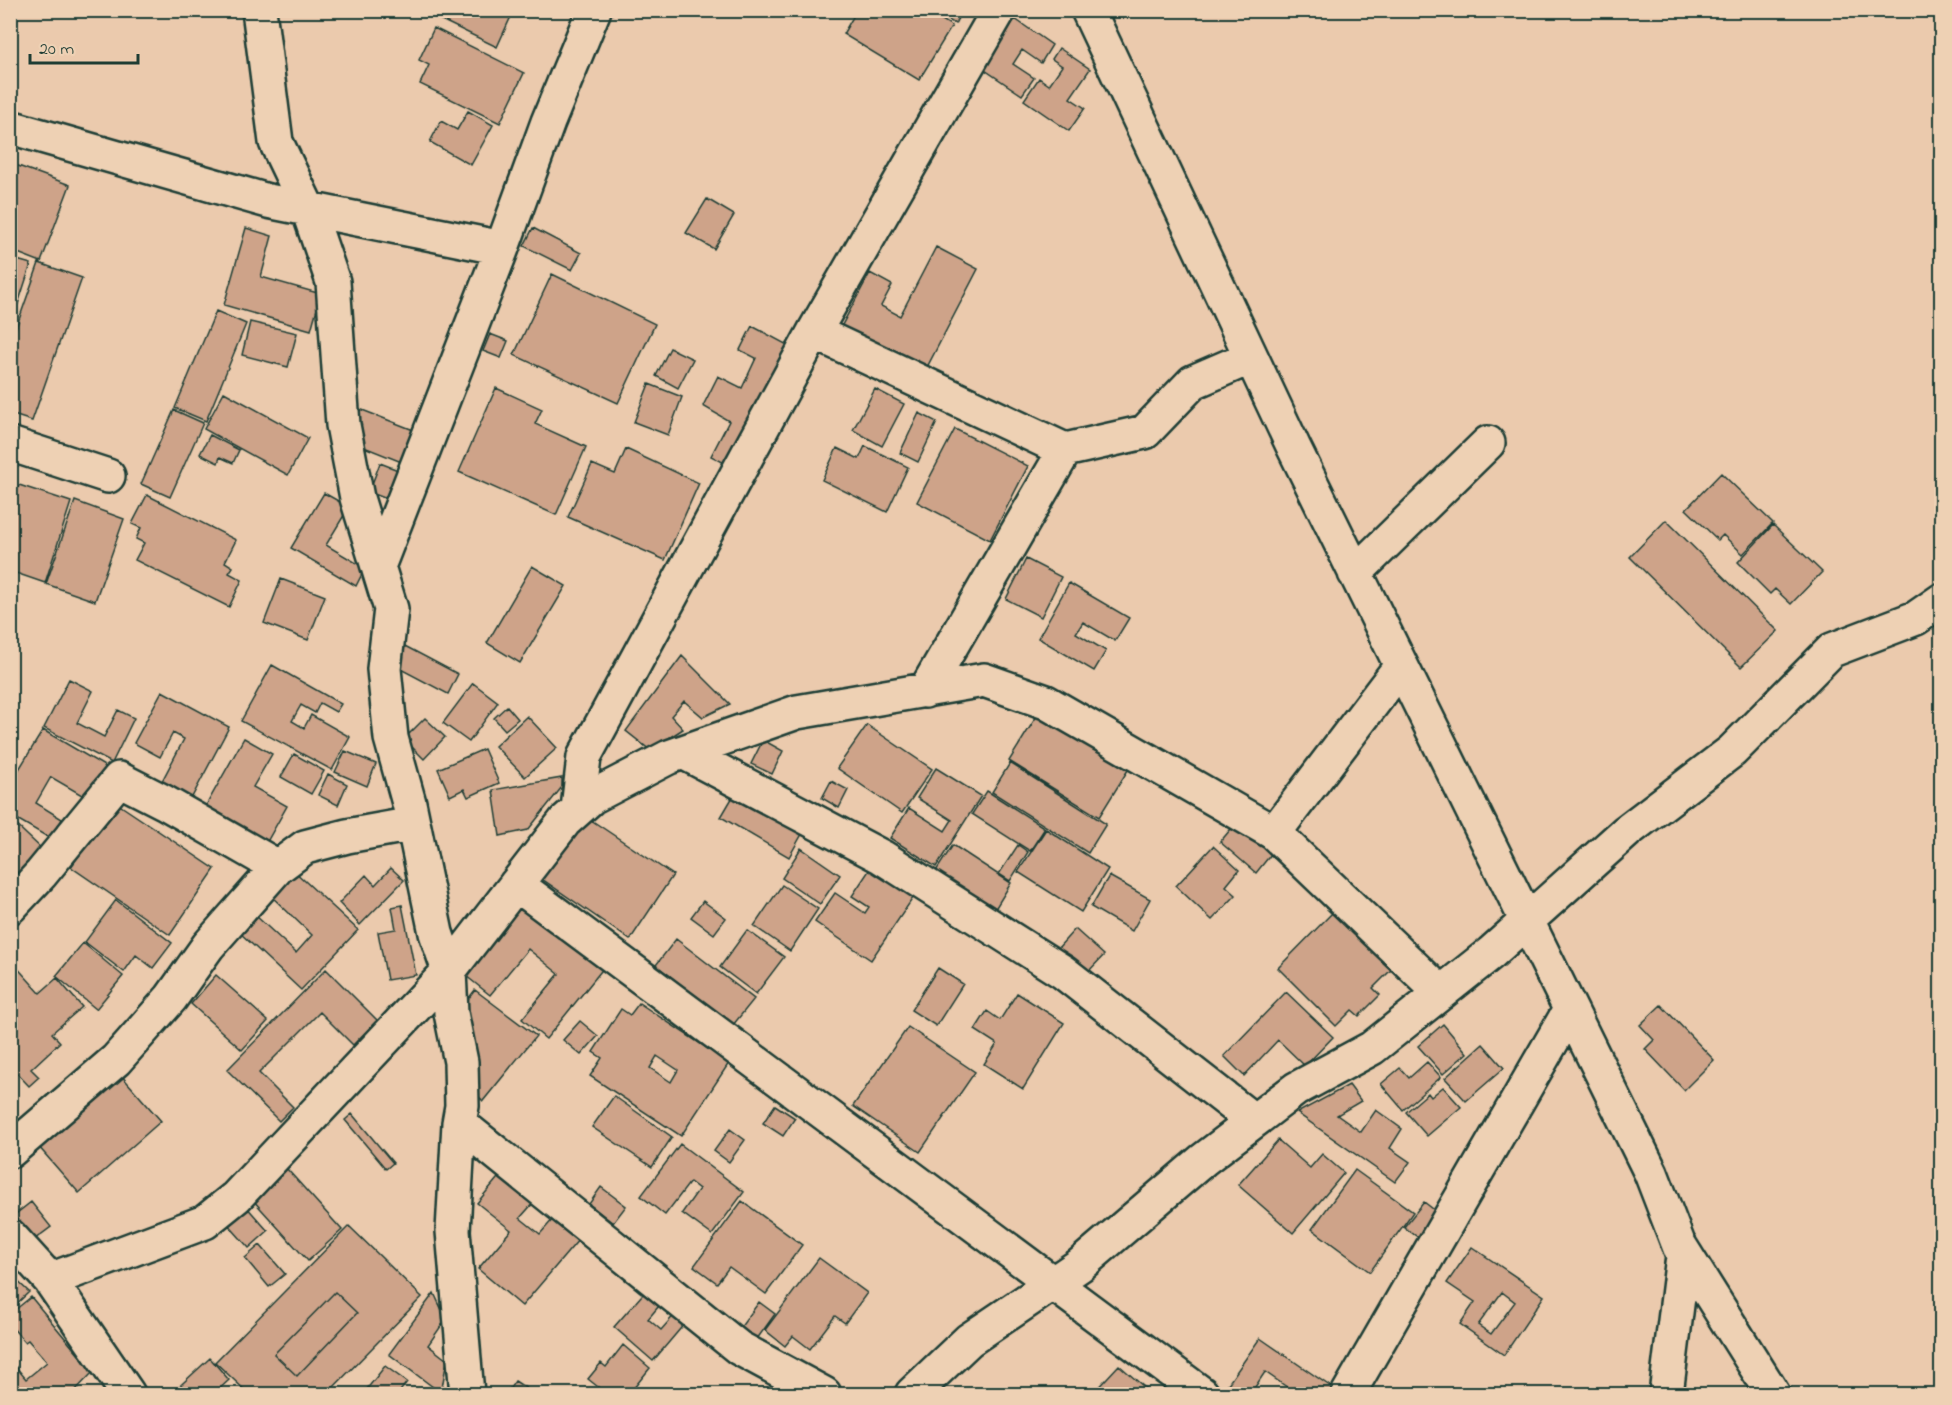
<svg xmlns="http://www.w3.org/2000/svg" width="1952" height="1405" font-family="'Indie Flower',sans-serif">
  <rect width="100%" height="100%" fill="#ebcaad"/>
  <filter id="ink" filterUnits="userSpaceOnUse"><feTurbulence type="fractalNoise" baseFrequency=".0167" numOctaves="2"/><feDisplacementMap in="SourceGraphic" scale="12" xChannelSelector="R" yChannelSelector="G"/><feConvolveMatrix kernelMatrix="1 2 1 2 8 2 1 2 1" color-interpolation-filters="sRGB"/></filter>
  <g filter="url(#ink)">
    <!-- building -->
    <path fill="#cea389" stroke="#1f3d34" stroke-width="1.5" fill-rule="evenodd" d="M430,10H509L513,12L497,47L429,14Z
      M857,10H926L952,26L919,80L843,34Z
      M932,10H962L955,24Z
      M1015,19L1052,45L1041,63L1022,50L1013,64L1034,78L1022,95L982,68Z
      M434,28L524,73L500,123L420,84L429,65L419,60Z
      M1059,48L1090,69L1070,98L1085,108L1069,131L1024,100L1039,78L1049,85L1062,66L1052,59Z
      M468,111L493,125L471,165L430,142L441,121L457,130Z
      M10,163L70,185L41,262L10,250Z
      M707,199L734,215L714,249L686,233Z
      M246,228L272,236L261,277L321,294L311,330L224,305Z
      M533,228L581,253L572,270L524,246Z
      M936,247L978,269L925,371L841,327L870,273L892,285L881,306L900,316Z
      M10,258L31,264L18,304L10,302Z
      M39,263L82,278L32,421L10,414V345Z
      M552,274L655,324L618,403L514,355Z
      M216,311L246,324L206,421L175,408Z
      M250,322L297,333L288,367L242,355Z
      M752,326L795,349L734,468L711,456L729,421L703,406L718,376L742,388L756,358L740,350Z
      M490,334L508,341L501,358L483,351Z
      M670,348L693,359L678,388L656,376Z
      M649,384L682,397L668,435L634,422Z
      M496,388L542,409L535,424L586,447L556,515L459,472Z
      M875,389L904,404L882,446L853,430Z
      M224,392L308,438L288,475L204,429Z
      M352,406L416,431L404,463L359,445Z
      M174,410L203,423L170,497L141,484Z
      M919,413L937,422L918,462L900,453Z
      M955,429L1028,466L990,540L917,502Z
      M210,435L239,450L233,463L220,457L218,463L200,454Z
      M865,446L908,467L887,512L822,480L837,448L859,459Z
      M626,449L699,483L665,560L568,517L592,464L615,474Z
      M380,463L398,470L387,499L369,492Z
      M1721,473L1773,523L1743,554L1723,535L1718,540L1686,509Z
      M19,485L71,502L45,583L10,571V509Z
      M324,493L349,507L326,545L365,568L356,586L291,548Z
      M147,495L236,540L225,562L233,567L229,573L242,580L229,607L135,560L144,543L136,539L141,528L132,524Z
      M75,501L124,519L95,601L46,584Z
      M1666,520L1778,631L1741,667L1630,557Z
      M1773,525L1822,572L1791,604L1775,589L1770,594L1738,562Z
      M1026,559L1061,577L1041,617L1006,599Z
      M532,566L566,586L520,663L487,643Z
      M281,579L325,596L308,640L264,623Z
      M1069,583L1129,618L1115,641L1083,622L1076,633L1106,651L1094,671L1038,638Z
      M401,644L458,674L448,694L391,664Z
      M682,656L730,704L703,717L684,701L671,716L683,729L650,750L626,731Z
      M272,665L341,704L336,712L320,703L315,713L301,705L292,721L304,728L311,715L350,737L332,770L241,721Z
      M69,679L93,691L77,723L104,737L118,710L134,718L112,763L44,728Z
      M473,683L498,702L469,742L443,723Z
      M162,691L229,727L191,799L161,783L184,739L173,733L160,757L134,743Z
      M507,706L518,719L505,730L494,718Z
      M1038,714L1128,770L1099,817L1009,761Z
      M527,716L557,748L525,777L495,746Z
      M425,718L445,737L424,759L404,739Z
      M867,725L932,769L902,813L837,768Z
      M43,730L106,767L87,798L51,777L36,803L62,819L51,839L10,815V784Z
      M244,738L272,754L253,787L287,806L264,847L203,811Z
      M763,740L783,751L772,774L751,764Z
      M484,749L499,783L468,797L464,789L450,796L438,769Z
      M345,751L376,764L367,786L335,772Z
      M294,754L324,771L311,794L281,777Z
      M1010,763L1106,824L1088,853L992,792Z
      M936,768L981,796L936,867L890,838L909,808L945,831L952,820L917,798Z
      M328,774L347,784L338,805L318,795Z
      M562,778V787L528,830L500,836L493,790Z
      M831,781L848,790L839,808L822,798Z
      M738,788L806,827L789,857L721,817Z
      M987,791L1045,828L1030,851L972,814Z
      M115,802L215,869L170,935L71,867Z
      M585,816L673,875L630,940L542,879Z
      M10,819L44,851L10,887Z
      M1236,823L1272,853L1256,873L1220,842Z
      M1046,829L1108,869L1081,912L1018,872Z
      M953,845L1011,883L995,909L936,871Z
      M1018,845L1028,852L1010,881L999,874Z
      M1213,846L1239,870L1226,886L1236,895L1212,920L1176,886Z
      M801,848L840,875L820,904L782,878Z
      M872,866L915,895L871,960L815,922L835,893L865,913L869,907L852,896Z
      M391,868L404,880L360,925L339,903L366,875L375,885Z
      M292,869L358,930L301,990L239,932L255,915L296,953L312,935L269,894Z
      M1109,876L1150,899L1132,931L1091,907Z
      M782,885L818,909L790,951L754,926Z
      M517,894L605,966L546,1039L522,1019L559,974L528,949L490,995L456,968Z
      M116,900L172,943L153,968L136,955L124,972L85,942Z
      M703,901L726,918L714,934L691,917Z
      M402,905L416,975L387,980L378,932L396,929L392,907Z
      M1335,910L1393,968L1373,988L1380,995L1359,1016L1352,1010L1336,1026L1278,968Z
      M1075,929L1104,955L1087,973L1058,948Z
      M747,930L784,957L756,994L720,967Z
      M676,939L754,999L733,1025L656,965Z
      M83,943L123,976L96,1009L56,976Z
      M13,963L40,993L57,978L82,1007L52,1033L60,1042L31,1069L39,1077L29,1086L10,1066V965Z
      M938,968L963,984L936,1026L911,1010Z
      M326,969L377,1020L353,1045L320,1012L259,1073L293,1107L279,1121L227,1070Z
      M216,975L268,1021L242,1050L191,1004Z
      M475,990L536,1036L483,1101L476,1093L462,1007Z
      M1286,992L1333,1037L1305,1066L1278,1040L1244,1076L1224,1056Z
      M1017,993L1064,1023L1023,1089L984,1064L997,1044L975,1030L987,1011L1000,1020Z
      M639,1003L729,1063L681,1136L590,1076L602,1058L593,1052L621,1009L630,1015ZM657,1056L678,1070L671,1082L650,1068Z
      M1661,1005L1714,1060L1684,1090L1645,1049L1654,1040L1640,1025Z
      M580,1021L598,1036L581,1055L563,1040Z
      M1443,1024L1467,1053L1443,1074L1418,1046Z
      M908,1027L975,1072L920,1152L853,1106Z
      M1483,1044L1504,1068L1466,1101L1445,1078Z
      M1427,1062L1441,1077L1403,1110L1381,1084L1400,1068L1409,1078Z
      M120,1074L161,1121L79,1193L38,1146Z
      M1349,1085L1361,1101L1337,1115L1361,1132L1376,1110L1402,1129L1390,1148L1410,1162L1395,1182L1297,1113Z
      M1443,1087L1461,1107L1427,1136L1406,1112L1428,1093L1431,1097Z
      M614,1096L672,1137L652,1167L592,1127Z
      M775,1105L795,1118L783,1136L763,1123Z
      M352,1114L393,1163L386,1169L345,1120Z
      M730,1129L745,1140L729,1162L714,1151Z
      M1278,1140L1310,1168L1322,1154L1344,1173L1293,1233L1238,1185Z
      M680,1144L744,1192L712,1235L682,1213L699,1189L690,1182L665,1215L641,1196Z
      M286,1168L342,1230L308,1261L252,1199Z
      M1355,1170L1413,1212L1370,1272L1312,1229Z
      M502,1173L535,1201L520,1218L540,1234L554,1218L579,1239L522,1306L478,1269L511,1230L477,1203Z
      M601,1187L626,1206L613,1223L589,1204Z
      M742,1201L802,1245L766,1294L729,1267L717,1283L694,1266Z
      M31,1202L51,1227L31,1242L12,1217Z
      M1424,1202L1442,1216L1423,1241L1404,1227Z
      M245,1205L268,1231L249,1248L225,1221Z
      M349,1226L422,1297L327,1394H249L215,1362ZM335,1292L357,1313L297,1376L274,1354Z
      M260,1245L285,1274L269,1287L245,1258Z
      M1472,1247L1544,1296L1504,1355L1460,1324L1475,1302L1447,1283ZM1502,1292L1515,1302L1491,1334L1478,1325Z
      M819,1258L867,1293L845,1323L835,1316L810,1349L793,1336L785,1346L765,1330Z
      M10,1274L29,1292L10,1310Z
      M649,1287L664,1300L648,1319L661,1330L676,1313L686,1322L653,1361L614,1327Z
      M335,1292L357,1313L297,1376L274,1354Z
      M434,1293L446,1319L428,1345L447,1360L441,1393L389,1354Z
      M31,1297L93,1372L72,1394H10V1360L26,1379L47,1362L28,1340L25,1342L10,1325V1314Z
      M759,1302L775,1314L757,1339L740,1328Z
      M1260,1338L1340,1393L1339,1394H1297L1265,1372L1253,1390L1259,1394H1221Z
      M623,1345L650,1368L629,1394H607L588,1379L601,1363L606,1367Z
      M210,1358L229,1380L214,1394H171Z
      M1119,1365L1152,1394H1092Z
      M385,1366L407,1382L398,1394H363Z
      M515,1381L535,1394H506Z"/>
    <g fill="none" stroke-linecap="round" stroke-linejoin="round">
      <!-- minor casing -->
      <g stroke="#1f3d34" stroke-width="38">
        <path id="minor" d="M259,10L276,142L308,209L333,282L343,425L357,498L391,609L384,669L391,738L409,803L436,933L449,971L451,1013L461,1062L462,1106L459,1123L453,1231L467,1394
          M1088,10L1294,448L1651,1173L1683,1256L1666,1394
          M10,127L268,201L502,248
          M814,332L1065,450L1145,432L1193,382L1251,357
          M10,444L108,476
          M379,564L502,248L548,122L594,10
          M1355,573L1488,443
          M925,691L1065,450
          M683,752L882,857L1063,972L1254,1121
          M578,809L584,757L814,332L999,10
          M1274,833L1401,666
          M516,884L1202,1394
          M10,907L41,874L119,779L164,802L278,867
          M459,1123L739,1348L824,1394
          M10,1151L116,1060L171,998L208,946L278,867L305,847L347,836L413,824
          M10,1236L50,1280L128,1394
          M1680,1246L1773,1394
          M50,1280L205,1222L236,1197L449,971L565,821L592,797L669,757L797,712L984,680L1046,702L1274,833L1441,993
          M912,1394L969,1340L1080,1265L1203,1160L1296,1089L1372,1048L1491,953L1627,831L1732,751L1832,650L1916,618L1942,600
          M1348,1394L1570,1010"/>
      </g>
      <!-- minor -->
      <use href="#minor" stroke="#eed1b4" stroke-width="33"/>
    </g>
  </g>
  <!-- margin -->
  <rect width="1952" height="1405" fill="none" stroke="#eed1b4" stroke-width="36"/>
  <rect x="18" y="18" width="1916" height="1369" fill="none" stroke="#1f3d34" stroke-width="2" filter="url(#ink)"/>
  <!-- scale -->
  <path d="M30 54v9h108v-9" fill="none" stroke="#1f3d34" stroke-width="3"/>
  <text x="39" y="54" font-size="18" fill="#1f3d34" stroke="#eed1b4" stroke-width="4.5" paint-order="stroke">20 m</text>
</svg>
